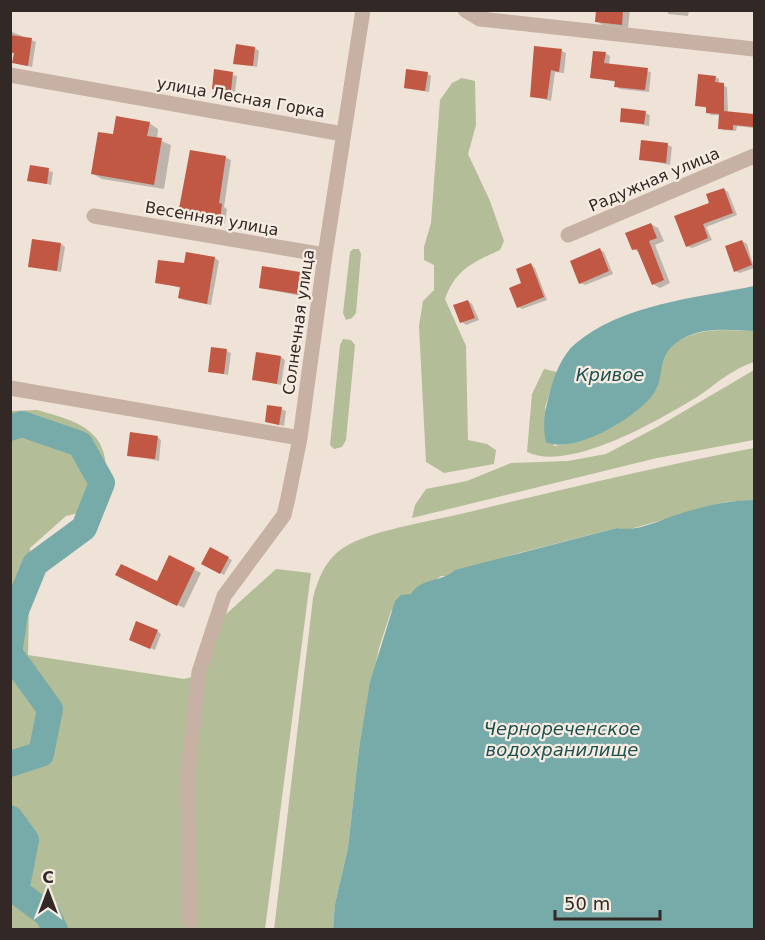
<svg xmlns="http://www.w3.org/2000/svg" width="765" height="940" font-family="'DejaVu Sans',sans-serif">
  <rect width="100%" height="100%" fill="#efe2d7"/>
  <!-- green -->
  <path fill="#b3bd98" d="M462,78L475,81L476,125L468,154L490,201L504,241L500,250C472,263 456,269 445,299L466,346L468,440L487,444L496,450L494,464L444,473L426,462L419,326L423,301L434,290V265L424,260V247L431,223L440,100L452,83Z
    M353,249H359L361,254L356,313L352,318L346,320L343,313L350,252Z
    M721,330L754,331V362C734,368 717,383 700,395C663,418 570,473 527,452L532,394L544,369L557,372L545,407L554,446C596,440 631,421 656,387C661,381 658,372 660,365C668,338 697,331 721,330Z
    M343,339L351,340L355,345L346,440L342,447L334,449L330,445L340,345Z
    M754,370V440L657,458L412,518L415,505L426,489L467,481L511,463L568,461L606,454L659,426Z
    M37,410C61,417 95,424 103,451C106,459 106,470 107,479C86,435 59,419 11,422V411Z
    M17,432C44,433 90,450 95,480C97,488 89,502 86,511L66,516L30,548L28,655L184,679L203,674L223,617L276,569L311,573L265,929H11L10,433Z
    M754,448V500L725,502L627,530L617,528L515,554L450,576H441L391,611L379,648L359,749L348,848L335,904L333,929L274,930L313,598C319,575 328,555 350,544C378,529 437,520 469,512C564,489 659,466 754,448Z"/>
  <!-- water -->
  <path fill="#77aba9" d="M754,286V331C730,330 704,326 682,339C654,355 667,373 654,393C638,417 574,455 546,442C542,424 545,410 550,392C554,376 562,355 575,344C622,304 696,298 754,286Z
    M754,500V929H333L335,904L348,848L359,749L370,682L395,601L401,595L411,594C422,577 443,582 455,570L617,528C638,532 657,521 676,515C701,507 728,500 754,500Z"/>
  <!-- shadow -->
  <path fill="#0003" d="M597,10H630L628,28L603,25L596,21Z
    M665,10H689L688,16L669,14Z
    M10,31L36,42L32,67L14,63L15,54L10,53Z
    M255,48L259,51L257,67L235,63Z
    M562,51L566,53L564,73L555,72L551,101L532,96Z
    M605,53L610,56L609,65L651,72L649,92L620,89L616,86V82L592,77Z
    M215,71L237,76L235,92L213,88Z
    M427,73L431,76L429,92L405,88Z
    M715,77L719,79V84L727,87L728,113L754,116V128L737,126L736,131L724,130L720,128L721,115H711L707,112L708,108L696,105Z
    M645,113L650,115L649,126L622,121Z
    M149,123L158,129L157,139L171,145L164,189L102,179L93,174L114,136Z
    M668,145L672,147L670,165L641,159Z
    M225,157L231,160L224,207L227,209L225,223L186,217L180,214Z
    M31,167L53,172L51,185L29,180Z
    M723,189L728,192L737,215L706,227L712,240L692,248L687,246L711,204Z
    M651,224L658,228L664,241L655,245L670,283L660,288L653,284L640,253L634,249Z
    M742,241L747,244L754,268L740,273L735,271Z
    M61,244L65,247L61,272L30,266Z
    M600,250L604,252L613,274L585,285L580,283Z
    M215,258L219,261L211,305L184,300L179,298L181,288L157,282L185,265Z
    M531,265L535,268L547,300L522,309L518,306Z
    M300,273L304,275L301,296L260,288Z
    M468,301L472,304L479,320L466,325L462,322Z
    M226,351L231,353L228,375L209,371Z
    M281,357L285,360L281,385L254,379Z
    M281,409L286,411L284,426L266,421Z
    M157,437L161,440L159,461L128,455Z
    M210,549L232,560L224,575L203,564Z
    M170,557L201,573L184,608L124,579L158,583Z
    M157,631L161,634L155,650L135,642Z"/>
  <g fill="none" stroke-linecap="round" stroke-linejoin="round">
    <!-- river -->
    <path stroke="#77aba9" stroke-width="26" d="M10,428L22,424L80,444L102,483L84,528L35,564L15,613L10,647
      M10,654L50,709L41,754L10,764
      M10,818L26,840L16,891L48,915L55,930"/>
  </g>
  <!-- building -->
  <path fill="#c05843" d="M596,10H623L622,25L595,22Z
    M10,35L32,38L28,66L12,63L14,53L10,52Z
    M236,44L255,47L253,66L233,64Z
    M534,46L562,49L559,72L551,70L547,99L530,97Z
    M593,51L606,52L604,63L648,68L645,90L614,87L615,81L590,78Z
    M214,69L233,72L231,91L212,89Z
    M406,69L428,72L425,91L404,88Z
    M698,74L716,76L715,82L724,83V111L754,114V127L733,125V130L718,129L719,114L706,113V107L695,106Z
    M621,108L646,111L644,124L620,122Z
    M116,116L150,122L147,136L162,138L154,185L91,174L98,132L113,134Z
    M641,140L668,143L666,163L639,160Z
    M190,150L226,156L219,203L222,204L220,221L178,214Z
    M30,165L49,168L47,184L27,181Z
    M724,188L733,213L703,224L708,238L686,247L674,216L709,203L706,194Z
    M651,223L657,238L649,241L664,280L652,285L637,249L632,250L625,233Z
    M32,239L61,243L57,271L28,267Z
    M742,240L752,265L734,272L725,246Z
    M600,248L609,271L579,284L570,261Z
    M186,252L215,257L207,304L178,298L180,287L155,283L158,260L184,263Z
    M531,263L544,297L517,308L509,288L521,283L516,269Z
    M262,266L300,272L297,294L259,288Z
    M468,300L475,318L460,323L453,305Z
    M211,347L227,349L224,374L208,372Z
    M256,352L281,356L277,384L252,380Z
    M267,405L282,407L279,425L265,422Z
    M130,432L158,436L155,459L127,456Z
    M210,547L229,557L220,574L201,564Z
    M169,555L195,568L177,606L115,575L121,564L157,581Z
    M136,621L158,630L150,649L129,640Z"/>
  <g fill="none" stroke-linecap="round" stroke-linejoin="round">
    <!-- minor -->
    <path stroke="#c6b1a4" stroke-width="15" d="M465,10L480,19L754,49
      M10,75L343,134
      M94,216L325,255
      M568,235L754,156
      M10,388L300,438
      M190,921L188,775L199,672L224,596L284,515L288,498L300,438L325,255L363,10"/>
  </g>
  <g text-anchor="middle" stroke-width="4.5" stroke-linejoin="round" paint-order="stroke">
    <!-- street labels -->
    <g font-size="16" fill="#322825" stroke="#f7ece2">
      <text transform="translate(241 97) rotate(10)" y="6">улица Лесная Горка</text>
      <text transform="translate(654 179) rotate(-23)" y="6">Радужная улица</text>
      <text transform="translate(212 218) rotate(10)" y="6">Весенняя улица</text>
      <text transform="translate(298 322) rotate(-82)" y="6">Солнечная улица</text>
    </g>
    <!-- water labels -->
    <g font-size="18" font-style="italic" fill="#1d5150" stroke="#f7ece2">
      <text x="610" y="381">Кривое</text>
      <text x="562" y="735">Чернореченское<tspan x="562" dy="21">водохранилище</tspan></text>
    </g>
  </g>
  <!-- border -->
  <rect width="765" height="940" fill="none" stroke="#322825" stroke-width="24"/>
  <!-- north arrow -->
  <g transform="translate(48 892)" stroke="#f7ece2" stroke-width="4.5" paint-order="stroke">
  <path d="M0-4.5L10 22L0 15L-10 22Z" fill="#322825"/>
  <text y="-9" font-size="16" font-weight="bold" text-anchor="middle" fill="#322825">С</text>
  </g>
  <!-- scale -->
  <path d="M555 910v9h105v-9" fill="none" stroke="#322825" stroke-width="3"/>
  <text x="564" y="910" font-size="18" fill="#322825" stroke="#f7ece2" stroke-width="4.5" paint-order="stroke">50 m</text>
</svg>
